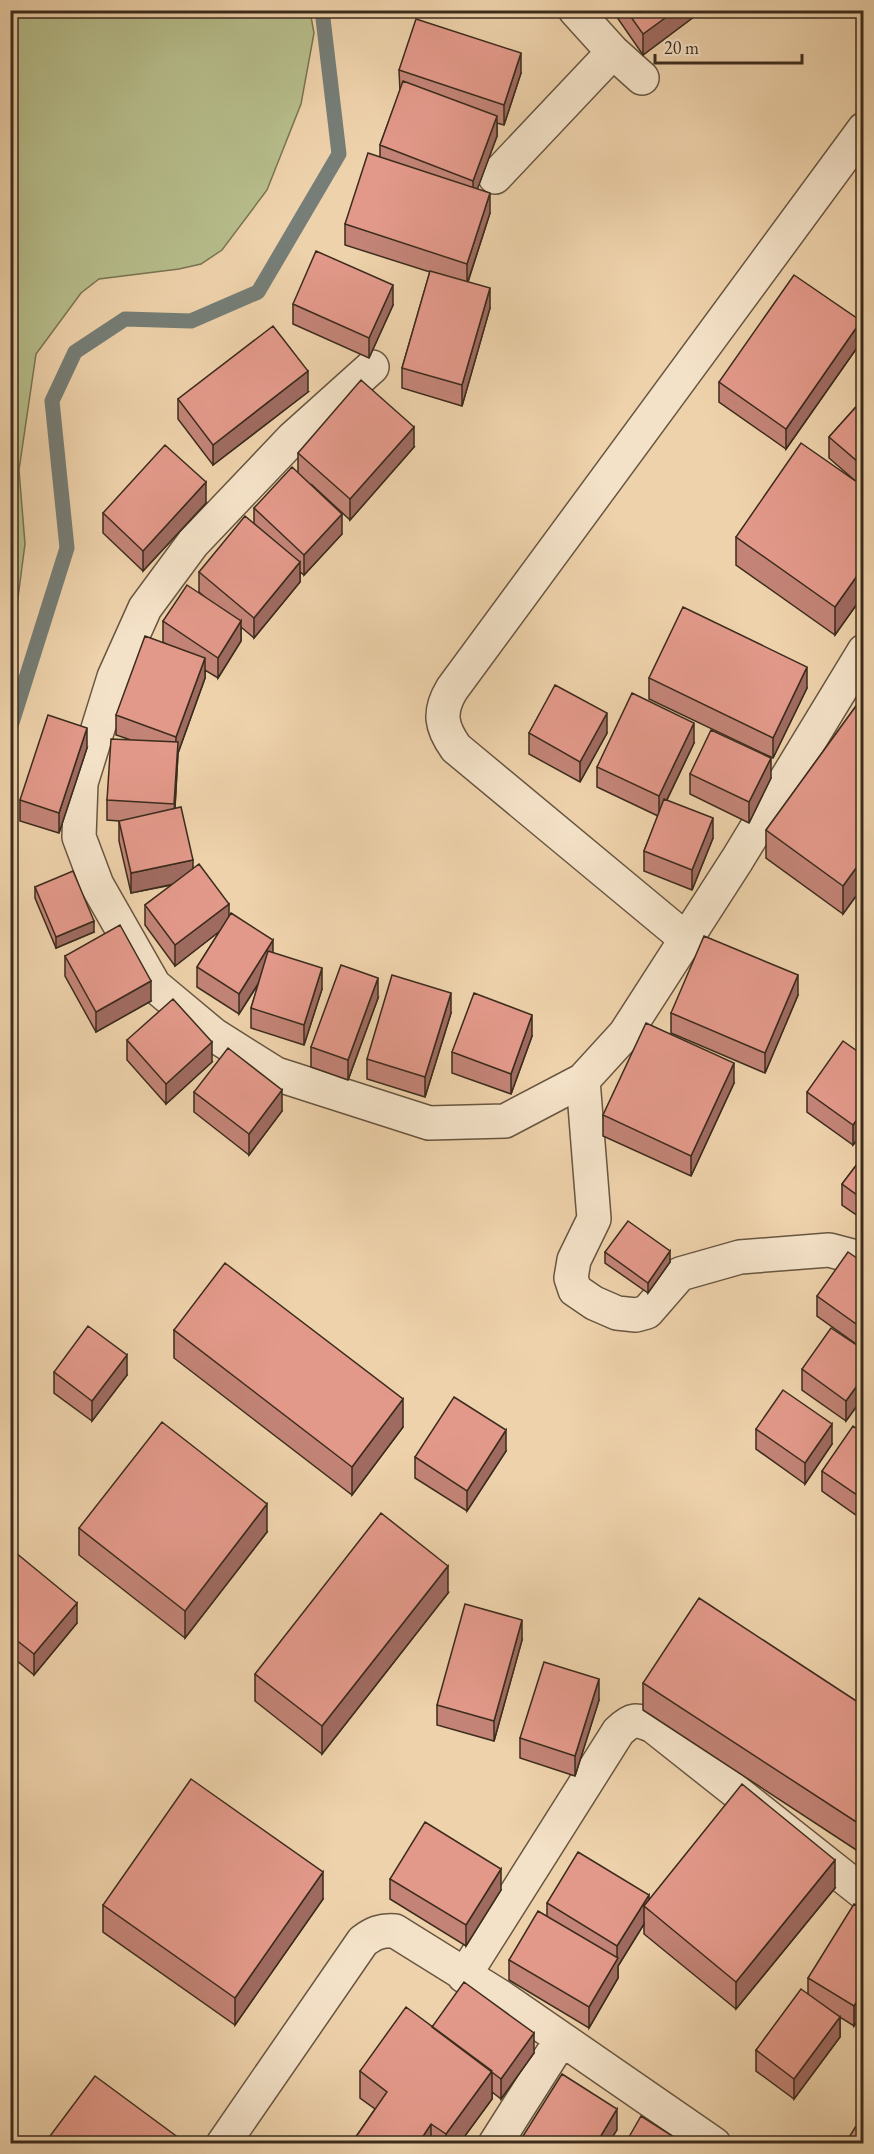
<svg xmlns="http://www.w3.org/2000/svg" width="874" height="2154" font-family="'EB Garamond',serif">
  <rect width="100%" height="100%" fill="#eed2ab"/>
  <filter id="stains"><feTurbulence type="fractalNoise" baseFrequency=".00333" numOctaves="4"/><feColorMatrix values="0 0 0 0 .2 0 0 0 0 .09 0 0 0 0 .02 0 0 0 .5 -.17"/></filter>
  <radialGradient id="worn" r=".72"><stop offset=".6" stop-color="#630" stop-opacity="0"/><stop offset="1" stop-color="#630" stop-opacity=".3"/></radialGradient>
  <!-- green -->
  <path fill="#b6bd8b" stroke="#797454" stroke-width="1.5" d="M11,10L310,11L314,33L301,104L267,190L222,250L201,264L179,269L99,279L81,293L36,354L19,470L25,544L11,651Z"/>
  <g fill="none" stroke-linecap="round" stroke-linejoin="round">
    <!-- stream -->
    <path stroke="#767e77" stroke-width="15" d="M10,729L67,548L52,401L75,352L125,319L191,321L258,292L339,154L322,10"/>
    <!-- street casing -->
    <g stroke="#685640" stroke-width="36">
      <path id="street" d="M575,10L613,52L642,78
        M495,177L613,52
        M372,367L293,438L193,543L145,608L114,677L81,783L79,837L97,885L154,985L214,1035L276,1074L429,1123L505,1121L583,1080L625,1034L737,860L864,651
        M686,939L456,748C441,727 438,712 452,689L864,129
        M583,1080L594,1219L574,1260L571,1278L575,1290L594,1303L617,1313L636,1315L647,1312L680,1274L740,1257L829,1250L852,1256L864,1265
        M464,1976L618,1732C632,1718 636,1719 653,1726L864,1893
        M223,2144L363,1941C374,1933 381,1930 395,1931L501,1997L714,2144
        M495,2144L561,2040"/>
    </g>
    <!-- street -->
    <use href="#street" stroke="#f4e2c8" stroke-width="33"/>
  </g>
  <!-- wall -->
  <path fill="#c38477" stroke="#3c2c1d" stroke-width="1.5" d="M612,10H703L643,55Z
    M399,70L521,73L504,125L497,123V136L477,189L490,213L468,282L490,308L462,406L402,388V368L430,272L345,245V224L380,157V145L400,91Z
    M293,304L393,305L369,358L293,324Z
    M861,342L786,449L719,402V382Z
    M308,392L213,465L178,419V399Z
    M864,398V594L835,635L736,565V537L860,485L829,458V437Z
    M414,447L350,520L311,484L342,534L304,575L300,572V582L254,638L241,627V641L218,678L205,670V678L178,753L175,808L193,869L229,917L273,953L322,989L304,1045L251,1028V1008L259,983L239,1014L197,987V967L220,931L175,966L145,925V905L172,885L131,893L119,841V821L107,820V800L131,740L116,735V715L166,644L163,642V621L206,598L199,592V572L254,524V508L298,472V453Z
    M206,503L143,571L103,533V513Z
    M649,678L807,688L773,758L649,699Z
    M864,695V885L843,914L766,858V830Z
    M529,733H607L580,782L529,754Z
    M694,743L667,800L713,838L692,890L644,871V851L658,816L597,787V767Z
    M87,748L59,833L20,821V800Z
    M690,774L771,778L749,823L690,794Z
    M35,887L94,932L56,948L35,898Z
    M65,956L151,1001L96,1032L65,976Z
    M798,995L765,1073L671,1033V1013Z
    M378,998L348,1080L311,1067V1047Z
    M451,1013L425,1097L367,1079V1059Z
    M532,1036L511,1094L452,1073V1052Z
    M127,1040L212,1062L166,1104L127,1060Z
    M864,1056V1131L853,1145L807,1112V1092Z
    M734,1083L691,1176L603,1136V1115Z
    M194,1092L282,1111L249,1155L194,1112Z
    M864,1155V1220L842,1205V1184Z
    M605,1252L670,1262L648,1293L605,1263Z
    M864,1263V1339L859,1346L817,1316V1296Z
    M174,1330L403,1427L352,1495L174,1358Z
    M864,1350V1396L846,1421L802,1390V1369Z
    M54,1372L127,1375L92,1421L54,1393Z
    M756,1429L832,1444L805,1484L756,1449Z
    M864,1434V1519L863,1520L822,1491V1471Z
    M506,1451L467,1511L415,1478V1457Z
    M79,1528L267,1532L185,1638L79,1555Z
    M10,1548L77,1623L34,1675L10,1655Z
    M448,1593L322,1754L255,1701V1674Z
    M522,1640L494,1741L437,1725V1705Z
    M643,1683L864,1706V1855L643,1710Z
    M599,1700L575,1776L520,1758V1738Z
    M390,1879L501,1890L466,1946L390,1899Z
    M835,1888L736,2009L644,1934V1924L618,1966V1978L589,2028L509,1980V1960L547,1917V1903L649,1900Z
    M323,1899L235,2025L103,1932V1905Z
    M864,1910V2011L854,2026L840,2017V2037L794,2099L756,2071V2050L808,1994V1978Z
    M432,2027L534,2053L501,2099L492,2092V2099L459,2144H351L375,2109L360,2098V2071Z"/>
  <!-- shaded-wall -->
  <path fill="#9f6b61" stroke="#3c2c1d" stroke-width="1.5" d="M676,10H703L643,55V34Z
    M521,53V73L504,125V105Z
    M497,116V136L473,201V181Z
    M490,193V213L467,284V264Z
    M393,285V305L369,358V338Z
    M490,288V308L462,406V385Z
    M861,321V342L786,449V429Z
    M308,371V392L213,465V445Z
    M414,427V447L350,520V499Z
    M206,482V503L143,571V551Z
    M342,514V534L304,575V555Z
    M300,562V582L254,638V618Z
    M864,566V594L835,635V607Z
    M241,621V641L218,678V658Z
    M205,658V678L178,753L174,824L176,737Z
    M807,667V688L773,758V738Z
    M607,713V733L580,782V762Z
    M694,723V743L659,816V796Z
    M87,728V748L59,833V813Z
    M771,758V778L749,823V802Z
    M713,818V838L692,890V870Z
    M864,857V885L843,914V886Z
    M193,860V880L131,893V873Z
    M229,904V924L175,966V945Z
    M94,921V932L56,948V937Z
    M273,940V960L239,1014V994Z
    M322,968V989L304,1045V1025Z
    M798,975V995L765,1073V1053Z
    M378,978V998L348,1080V1060Z
    M151,981V1001L96,1032V1012Z
    M451,993V1013L425,1097V1077Z
    M532,1015V1036L511,1094V1074Z
    M212,1042V1062L166,1104V1084Z
    M734,1063V1083L691,1176V1156Z
    M282,1090V1111L249,1155V1134Z
    M864,1110V1131L853,1145V1125Z
    M670,1251V1262L648,1293V1283Z
    M864,1319V1339L859,1346V1326Z
    M127,1355V1375L92,1421V1401Z
    M864,1376V1396L846,1421V1401Z
    M403,1399V1427L352,1495V1467Z
    M832,1424V1444L805,1484V1463Z
    M506,1430V1451L467,1511V1491Z
    M267,1504V1532L185,1638V1611Z
    M448,1566V1593L322,1754V1726Z
    M77,1603V1623L34,1675V1654Z
    M522,1620V1640L494,1741V1721Z
    M599,1679V1700L575,1776V1756Z
    M835,1860V1888L736,2009V1982Z
    M501,1869V1890L466,1946V1925Z
    M323,1872V1899L235,2025V1998Z
    M649,1895V1910L644,1906V1924L618,1966V1978L589,2028V2007L617,1959V1946Z
    M864,1990V2011L854,2026V2006Z
    M840,2017V2037L794,2099V2079Z
    M534,2033V2053L501,2099V2079Z
    M492,2071V2099L459,2144H446V2134Z
    M617,2109V2130L608,2144H596Z
    M431,2124V2144H418Z"/>
  <!-- building -->
  <path fill="#e3998a" stroke="#3c2c1d" stroke-width="1.5" d="M626,10H676L643,34Z
    M416,19L521,53L504,105L399,70Z
    M403,81L497,116L473,181L380,145Z
    M368,153L490,193L467,264L345,224Z
    M316,251L393,285L369,338L293,304Z
    M430,271L490,288L462,385L402,368Z
    M794,275L861,321L786,429L719,382Z
    M273,326L308,371L213,445L178,399Z
    M361,380L414,427L350,499L298,453Z
    M864,398V467L829,437Z
    M801,443L864,487V566L835,607L736,537Z
    M165,445L206,482L143,551L103,513Z
    M292,467L342,514L304,555L254,508Z
    M245,516L300,562L254,618L199,572Z
    M187,585L241,621L218,658L163,621Z
    M683,607L807,667L773,738L649,678Z
    M145,636L205,658L176,737L116,715Z
    M555,685L607,713L580,762L529,733Z
    M632,693L694,723L659,796L597,767Z
    M864,695V857L843,886L766,830Z
    M48,715L87,728L59,813L20,800Z
    M711,730L771,758L749,802L690,774Z
    M111,739L178,742L174,804L107,800Z
    M664,799L713,818L692,870L644,851Z
    M181,807L193,860L131,873L119,821Z
    M199,864L229,904L175,945L145,905Z
    M73,871L94,921L56,937L35,887Z
    M231,913L273,940L239,994L197,967Z
    M120,925L151,981L96,1012L65,956Z
    M704,936L798,975L765,1053L671,1013Z
    M268,951L322,968L304,1025L251,1008Z
    M341,965L378,978L348,1060L311,1047Z
    M392,975L451,993L425,1077L367,1059Z
    M474,993L532,1015L511,1074L452,1052Z
    M173,999L212,1042L166,1084L127,1040Z
    M646,1023L734,1063L691,1156L603,1115Z
    M843,1041L864,1056V1110L853,1125L807,1092Z
    M228,1048L282,1090L249,1134L194,1092Z
    M864,1155V1200L842,1184Z
    M628,1221L670,1251L648,1283L605,1252Z
    M848,1252L864,1263V1319L859,1326L817,1296Z
    M225,1263L403,1399L352,1467L174,1330Z
    M88,1326L127,1355L92,1401L54,1372Z
    M831,1328L864,1350V1376L846,1401L802,1369Z
    M783,1390L832,1424L805,1463L756,1429Z
    M454,1397L506,1430L467,1491L415,1457Z
    M162,1422L267,1504L185,1611L79,1528Z
    M853,1426L864,1434L863,1499L822,1471Z
    M381,1513L448,1566L322,1726L255,1674Z
    M10,1548L77,1603L34,1654L10,1635Z
    M699,1598L864,1706V1827L643,1683Z
    M465,1604L522,1620L494,1721L437,1705Z
    M544,1662L599,1679L575,1756L520,1738Z
    M191,1779L323,1872L235,1998L103,1905Z
    M742,1784L835,1860L736,1982L644,1906Z
    M425,1822L501,1869L466,1925L390,1879Z
    M578,1852L649,1895L617,1946L547,1903Z
    M854,1904L864,1910V1990L854,2006L808,1978Z
    M538,1911L618,1958L589,2007L509,1960Z
    M464,1982L534,2033L501,2079L432,2027Z
    M801,1989L840,2017L794,2079L756,2050Z
    M406,2007L492,2071L446,2134L431,2124L418,2144H351L387,2092L360,2071Z
    M562,2074L617,2109L596,2144H518Z
    M95,2076L187,2144H44Z
    M864,2113V2144H845Z
    M641,2116L685,2144H625Z"/>
  <!-- margin -->
  <rect width="874" height="2154" fill="none" stroke="#eed2ab" stroke-width="36"/>
  <rect x="12" y="12" width="850" height="2130" fill="none" stroke="#3c2c1d" stroke-width="3"/>
  <rect x="18" y="18" width="838" height="2118" fill="none" stroke="#3c2c1d" stroke-width="1.5"/>
  <!-- scale -->
  <path d="M655 54v9h147v-9" fill="none" stroke="#3c2c1d" stroke-width="3"/>
  <text x="664" y="54" font-size="18" fill="#3c2c1d" stroke="#f4e2c8" stroke-width="4.5" paint-order="stroke">20 m</text>
  <rect width="100%" height="100%" filter="url(#stains)"/>
  <rect width="100%" height="100%" fill="url(#worn)"/>
</svg>
